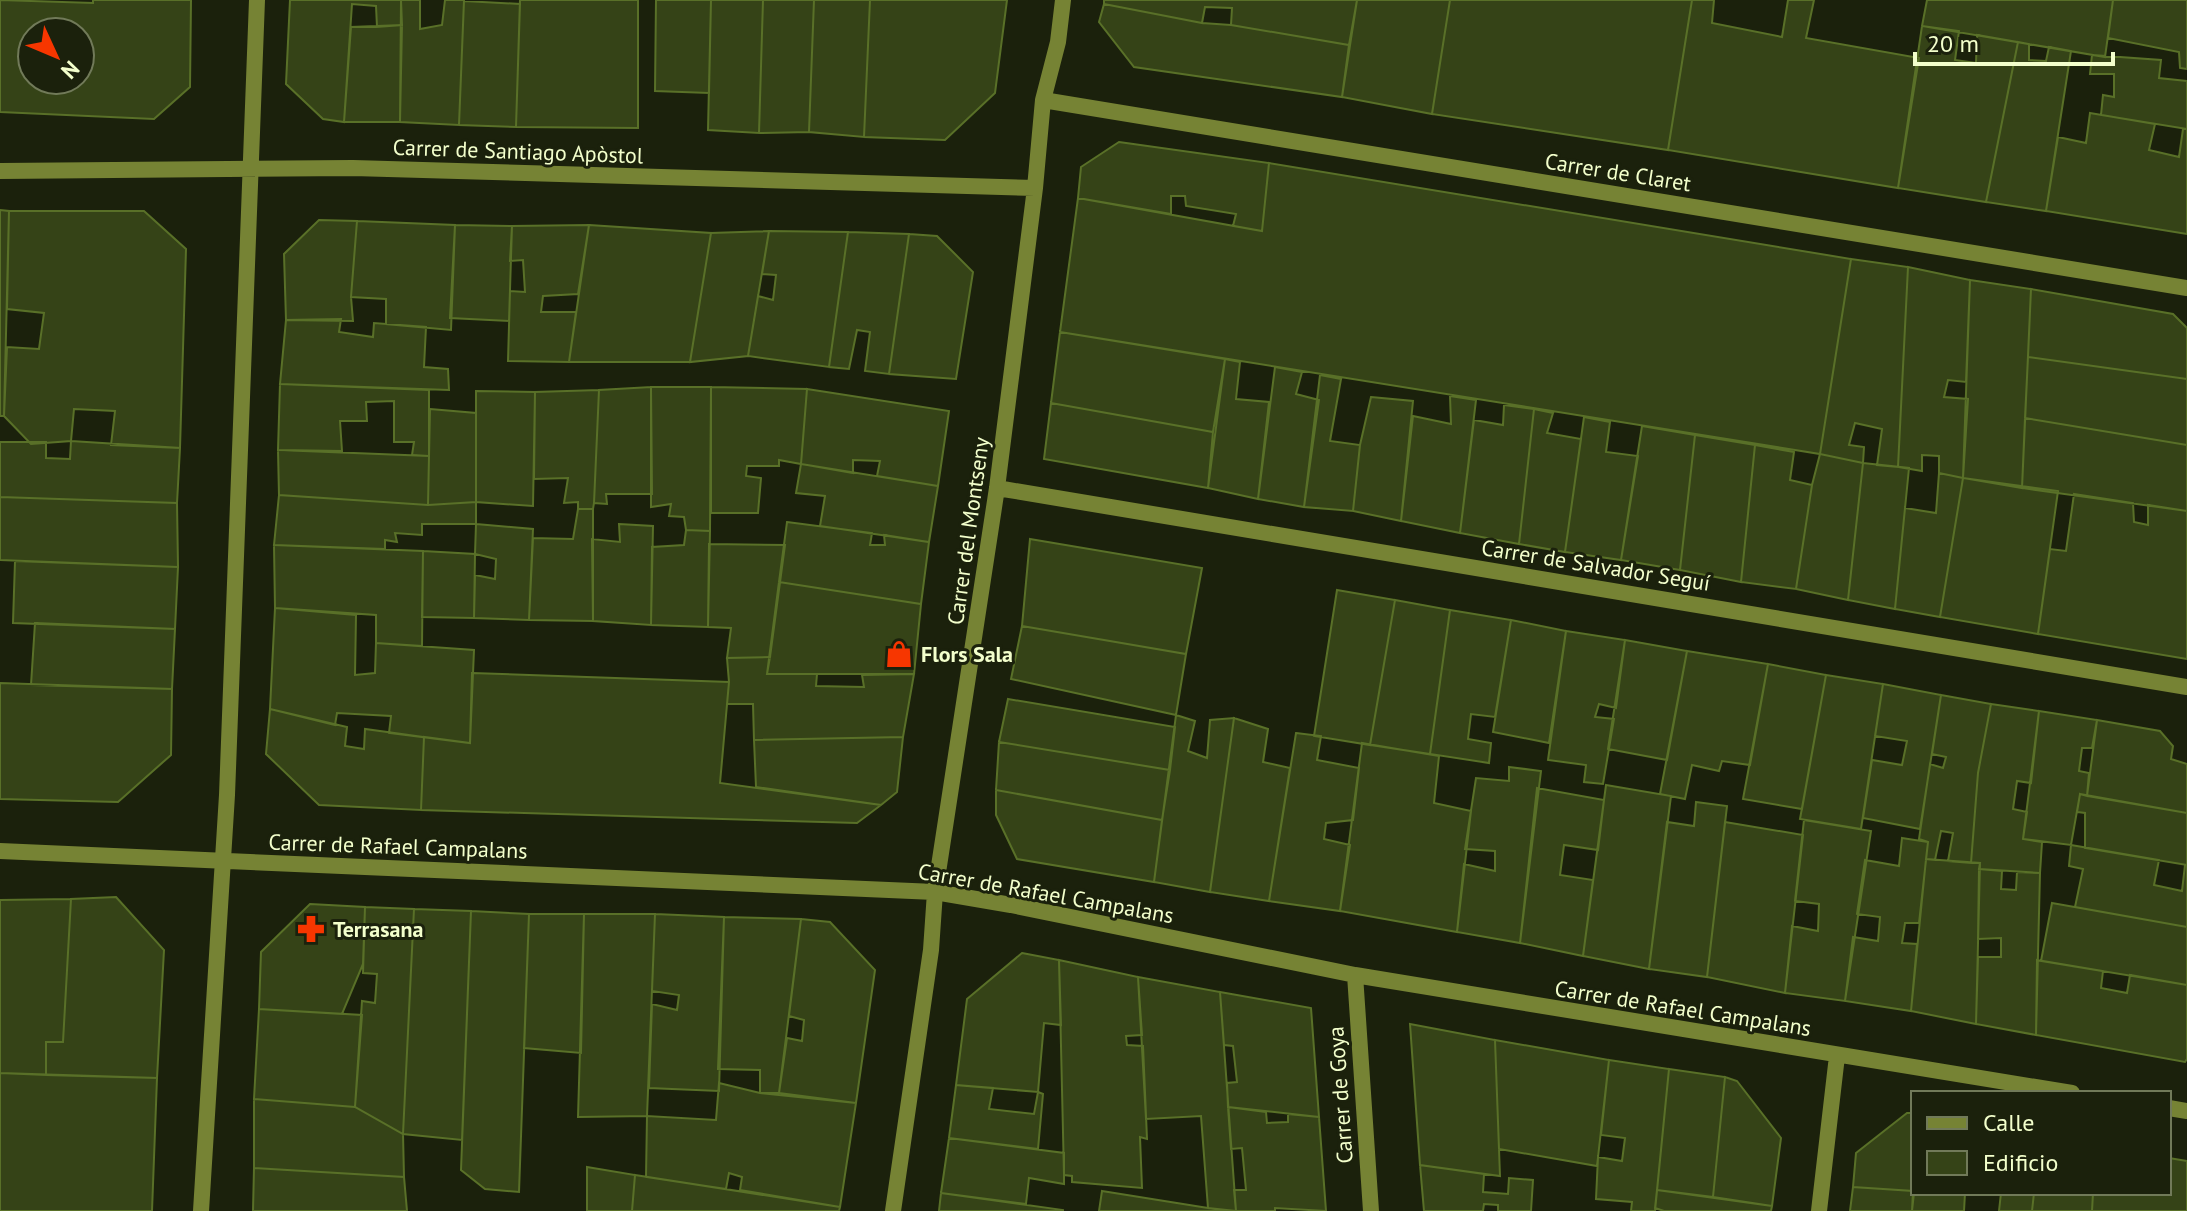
<svg xmlns="http://www.w3.org/2000/svg" width="2187" height="1211" font-family="'PT Sans',sans-serif">
  <rect width="100%" height="100%" fill="#1b210c"/>
  <!-- building -->
  <path fill="#354317" stroke="#597028" stroke-width="2" fill-rule="evenodd" d="M0,0L93,3V0H191L190,87L154,119L0,112ZM32,32H80V80H32Z
    M290,0H401L402,25L377,27L376,6L352,4L344,122L323,119L286,84Z
    M401,0H420V29L442,25L445,0H464L459,125L400,122Z
    M520,0H638V128L516,127Z
    M656,0H711L709,93L655,91Z
    M711,0H763L759,133L708,130Z
    M763,0H814L809,132L759,133Z
    M814,0H870L864,137L809,132Z
    M870,0H1007L995,93L945,140L864,137Z
    M1104,0H1357L1349,45L1231,25L1232,8L1205,7L1202,23L1104,4Z
    M1357,0H1450L1432,114L1342,97Z
    M1450,0H1692L1668,150L1432,114Z
    M1692,0H1714L1712,23L1782,37L1788,0H1814L1806,38L1919,58L1898,188L1668,150Z
    M1927,0H2113L2105,57L1922,26Z
    M2113,0H2187V69L2180,68L2179,52L2108,38Z
    M464,1L520,4L516,127L459,125Z
    M1104,4L1202,23L1231,25L1349,45L1342,97L1134,67L1099,22Z
    M402,25L400,122H344L351,27Z
    M1922,26L1959,31L1955,60L1976,63L1977,35L2018,42L1986,202L1898,188Z
    M2018,42L2029,44V60L2046,61L2049,47L2071,51L2046,211L1986,202Z
    M2092,55L2161,60L2159,78L2187,81V129L2101,115L2103,95L2114,97V74H2090Z
    M2090,113L2155,124L2149,150L2179,157L2183,129H2187V234L2046,211L2058,137L2086,143Z
    M1119,142L1269,163L1262,231L1233,226L1236,214L1186,206L1185,196H1171V214L1078,198L1081,167Z
    M1269,163L1851,259L1820,454L1060,332L1078,198L1262,231Z
    M0,210L9,211L4,416H0Z
    M9,211H144L186,249L180,448L111,445L115,411L74,409L71,441L31,444L4,416L7,347L39,349L44,313L7,309Z
    M319,220L357,221L351,297L353,321L286,320L284,254Z
    M357,221L455,225L451,330L386,324V299L351,297Z
    M455,225L512,226L509,321L450,318Z
    M589,225L711,233L690,362H569Z
    M589,225L578,294L543,296L541,312H576L569,362L508,361L510,291L525,292L523,260L510,261L512,226Z
    M769,231L748,356L690,362L711,233Z
    M769,231L848,232L829,367L748,356L758,296L773,300L776,275L762,274Z
    M848,232L909,234L889,374L865,371L870,332L857,330L849,369L829,367Z
    M909,234L937,236L973,272L956,379L889,374Z
    M1851,259L1908,267L1898,467L1877,465L1882,429L1855,423L1849,445L1864,447L1863,463L1820,454Z
    M1908,267L1970,280L1966,382L1948,380L1944,397L1968,399L1963,478L1939,473V456L1922,455V471L1898,467Z
    M1970,280L2031,289L2022,488L1963,478Z
    M2031,289L2173,314L2187,328V379L2028,357Z
    M341,319L339,332L373,337L374,323L426,327L424,367L448,369L449,390L280,384L286,320Z
    M1060,332L1225,359L1213,432L1051,403Z
    M2028,357L2187,379V445L2025,418Z
    M1225,359L1240,362L1236,399L1269,402L1258,499L1208,488Z
    M1275,367L1302,372L1296,394L1319,400L1304,507L1258,499Z
    M1320,375L1341,379L1330,441L1360,445L1353,511L1304,507Z
    M280,384L429,390V456L412,455L414,442H394V401L366,402L367,421H340L342,451L278,450Z
    M651,387H711L710,531L686,530L684,517L669,516L671,504L651,507Z
    M651,387L652,494H606L607,504L594,503L599,390Z
    M711,387L807,389L801,464L779,460V466H747L746,476L761,478L758,513H711Z
    M807,389L949,411L938,486L877,476L880,461L853,460V473L801,464Z
    M599,390L594,503L593,509H578V502L564,503L568,478L534,479L535,392Z
    M476,391L535,392L533,506L476,502Z
    M1450,396L1476,400L1460,533L1401,521L1413,416L1451,424Z
    M1371,397L1413,401L1401,521L1353,511L1360,445Z
    M1051,403L1213,432L1208,488L1044,459Z
    M1504,405L1534,409L1519,544L1460,533L1474,420L1503,425Z
    M430,409L476,413V502L428,505Z
    M1534,409L1553,413L1547,433L1581,439L1565,552L1519,544Z
    M1584,417L1610,422L1606,452L1638,456L1621,560L1565,552Z
    M2025,418L2187,445V511L2022,488Z
    M1642,426L1695,435L1680,570L1621,560Z
    M1695,435L1755,445L1741,582L1680,570Z
    M71,441L180,448L177,503L0,497V442H46V458L70,459Z
    M1755,445L1794,452L1790,480L1812,485L1796,589L1741,582Z
    M278,450L429,456L428,505L279,495Z
    M1820,454L1863,463L1848,600L1796,589L1812,485Z
    M1863,463L1909,468L1895,609L1848,600Z
    M801,464L938,486L929,542L820,526L825,496L796,493Z
    M1939,473L1963,478L1940,617L1895,609L1905,508L1936,513Z
    M1963,478L2058,491L2038,634L1940,617Z
    M2074,494L2133,503L2134,522L2148,525V505L2187,511V659L2038,634L2050,549L2066,551Z
    M279,495L428,505L476,502V524H422V535L395,533L397,542L385,540V549L274,545Z
    M0,497L177,503L178,567L0,560Z
    M578,509H593V621L529,620L533,538L573,539Z
    M787,522L872,533L870,545H885L884,535L929,542L921,604L779,582Z
    M476,524L533,529L529,620L474,618L475,575L495,579L496,559L475,554Z
    M619,524L653,526L651,625L593,621L592,539L620,542Z
    M686,530L710,531L708,627L651,625L652,547L684,545Z
    M1030,539L1202,568L1186,654L1022,626Z
    M709,544L785,545L770,657L727,658L731,628L708,627Z
    M274,545L423,551L422,646L376,643V615L275,608Z
    M423,551L475,554L474,618L422,617Z
    M15,561L178,567L175,629L13,623Z
    M779,582L921,604L914,674H767Z
    M1337,590L1395,600L1370,745L1314,736Z
    M1395,600L1450,610L1430,754L1370,745Z
    M275,608L356,615L355,675L375,673L376,643L474,650L470,743L389,733L391,716L337,713L335,725L270,709Z
    M1450,610L1511,620L1495,717L1471,714L1468,739L1491,743L1489,763L1430,754Z
    M1511,620L1566,631L1549,743L1493,732Z
    M35,623L175,629L172,689L31,685Z
    M1022,626L1186,654L1176,715L1011,679Z
    M1566,631L1625,640L1616,708L1599,704L1595,717L1614,719L1603,784L1584,782L1586,765L1548,760Z
    M1625,640L1687,651L1667,760L1608,749Z
    M1687,651L1768,664L1750,765L1722,761L1719,771L1692,765L1685,799L1660,794Z
    M770,657L767,674H817L816,686L864,687L862,675L914,674L903,737L754,740L753,704H727L729,682L727,658Z
    M1768,664L1826,675L1802,809L1743,799Z
    M472,673L729,682L720,783L881,805L857,823L421,810L424,737L470,743Z
    M1826,675L1883,684L1861,829L1800,819Z
    M0,683L172,689L171,755L118,802L0,799Z
    M1883,684L1941,695L1920,829L1863,818L1872,760L1902,765L1907,741L1875,736Z
    M1941,695L1991,704L1978,773L1971,863L1948,861L1953,833L1941,831L1935,860L1926,859L1928,842L1919,839L1930,764L1943,768L1946,757L1932,754Z
    M1008,699L1175,727L1170,770L999,742Z
    M1991,704L2039,711L2031,783L2017,781L2013,809L2027,812L2023,839L2042,842L2040,873L1979,869L1980,863H1971L1978,773Z
    M270,709L347,727L345,746L364,749L365,729L424,737L421,810L319,805L266,754Z
    M2039,711L2097,720L2092,748H2082L2079,771L2089,773L2087,796L2080,794L2071,845L2023,839Z
    M1176,715L1195,721L1188,751L1207,758L1210,720L1234,718L1210,892L1154,882Z
    M1234,718L1268,729L1263,762L1290,768L1269,901L1210,892Z
    M2097,720L2160,731L2173,746L2171,759L2187,764V813L2087,796Z
    M1296,733L1321,736L1317,760L1359,768L1353,820L1326,823L1324,839L1350,845L1340,911L1269,901Z
    M903,737L897,792L881,805L756,787L754,740Z
    M999,742L1170,770L1162,820L996,790Z
    M1362,743L1439,756L1434,803L1471,811L1457,932L1340,911Z
    M1509,767L1541,771L1520,943L1457,932L1464,864L1495,871V851L1465,849L1476,778L1509,781Z
    M1606,785L1671,796L1649,969L1583,956Z
    M1537,788L1604,800L1598,850L1564,845L1560,875L1593,880L1583,956L1520,943Z
    M996,790L1162,820L1154,882L1017,859L996,815Z
    M2080,794L2187,813V865L2085,848V813L2077,812Z
    M1696,802L1727,806L1707,977L1649,969L1667,822L1694,826Z
    M1804,820L1871,831L1845,1001L1785,993L1792,926L1818,931L1819,904L1795,901Z
    M1725,822L1803,835L1785,993L1707,977Z
    M1902,838L1928,842L1919,923H1905L1902,943L1917,944L1911,1011L1845,1001L1853,937L1878,941L1880,917L1857,914L1865,860L1899,866Z
    M2071,845L2159,860L2154,885L2182,891L2185,865H2187V927L2075,907L2083,869L2069,866Z
    M1926,859L1980,863L1976,1024L1911,1011Z
    M1979,869L2002,871L2001,889L2016,890L2017,872L2040,873L2036,1035L1976,1024L1978,957H2001V938L1978,939Z
    M116,897L164,950L157,1078L46,1075V1042H63L71,899Z
    M71,899L63,1042H46V1075L0,1073V900Z
    M2052,903L2187,927V985L2041,961Z
    M310,904L365,907L363,964L342,1014L259,1009L261,952Z
    M365,907L414,909L403,1134L355,1107L362,1001L375,1003L377,974L363,973Z
    M414,909L471,911L462,1140L403,1134Z
    M471,911L529,914L519,1192L485,1189L461,1170Z
    M529,914H584L581,1053L524,1048Z
    M584,914H655L647,1116L578,1117Z
    M655,914L724,917L719,1091L649,1088L652,1004L677,1010L679,995L652,991Z
    M724,917L801,919L779,1093H760V1070L718,1069Z
    M801,919L830,922L875,970L856,1103L779,1093L787,1038L802,1041L804,1020L789,1016Z
    M1022,953L1059,960L1061,1025L1044,1023L1038,1092L956,1085L967,999Z
    M1059,960L1138,977L1142,1035L1126,1036L1127,1045L1143,1046L1147,1139L1140,1137L1142,1188L1072,1182V1176L1064,1175Z
    M2037,960L2103,971L2101,988L2127,993L2130,975L2187,985V1059L2185,1062L2036,1035Z
    M1138,977L1220,992L1236,1211L1208,1208L1201,1116L1146,1119Z
    M1220,992L1311,1008L1319,1117L1228,1107L1227,1083L1237,1082L1233,1046L1224,1045Z
    M259,1009L362,1015L355,1107L254,1099Z
    M1410,1024L1495,1040L1500,1176L1420,1165Z
    M1495,1040L1609,1060L1597,1166L1499,1149Z
    M1609,1060L1669,1069L1655,1211H1631L1632,1202L1596,1199L1598,1157L1622,1161L1625,1138L1601,1135Z
    M1669,1069L1725,1077L1713,1197L1657,1190Z
    M0,1073L157,1078L152,1211H0Z
    M1725,1077L1737,1081L1781,1138L1772,1206L1713,1197Z
    M719,1083L760,1093L856,1103L840,1207L740,1190L742,1177L729,1173L726,1189L646,1177L647,1116L716,1120Z
    M956,1085L993,1088L989,1109L1034,1114L1038,1092L1043,1094L1038,1149L949,1138Z
    M254,1099L355,1107L403,1134L404,1177L254,1168Z
    M1228,1107L1266,1112L1267,1123L1288,1122V1114L1319,1117L1326,1211L1275,1208V1211H1236L1234,1190H1246L1242,1148L1231,1149Z
    M1907,1113H1913V1191L1853,1187L1856,1153Z
    M949,1138L1064,1153V1184L1029,1178L1026,1204L941,1193Z
    M2169,1158L2187,1161V1211H2092L2093,1193H2169Z
    M1420,1165L1484,1174L1483,1192L1508,1194L1509,1178L1533,1180L1531,1211H1498V1205L1484,1204L1483,1211H1424Z
    M587,1167L635,1175L632,1211H587Z
    M254,1168L404,1177L407,1211H253Z
    M635,1175L840,1207L839,1211H632Z
    M1853,1187L1913,1191L1912,1211H1850Z
    M1657,1190L1772,1206L1771,1211H1664L1655,1208Z
    M1102,1191L1208,1208L1229,1211H1099Z
    M941,1193L1063,1210V1211H939Z
    M1914,1193H1965L1964,1211H1912Z
    M2001,1193H2034L2032,1211H1999Z
    M2034,1193H2093L2092,1211H2032Z"/>
  <g fill="none" stroke-linecap="round" stroke-linejoin="round">
    <!-- street -->
    <path stroke="#768334" stroke-width="16" d="M1043,100L2187,288
      M0,171L353,168L1035,188
      M997,488L2187,687
      M0,851L935,892L1011,905L1355,975L2072,1093
      M1355,975L1371,1211
      M2169,1108L2187,1111
      M201,1211L227,795L257,0
      M893,1211L931,950L935,892L997,488L1035,188L1043,100L1058,42L1063,0
      M1819,1211L1837,1056"/>
  </g>
  <!-- icons -->
  <defs>
    <g id="shop-bare" transform="scale(2.16)"><path d="M-5-2.5h2.3a2.7 3.5 0 0 1 5.4 0H5L5.5 6h-11ZM-1.5-2.5h3a1.5 2.3 0 0 0-3 0Z" fill="#f73600" stroke="#1b210c" stroke-width="2.5" paint-order="stroke"/></g>
    <g id="pharmacy-bare" transform="scale(2.16)"><path d="M-2-6h4v4h4v4h-4v4h-4v-4h-4v-4h4Z" fill="#f73600" stroke="#1b210c" stroke-width="2.5" paint-order="stroke"/></g>
  </defs>
  <g fill-rule="evenodd">
    <use href="#shop-bare" x="899" y="654"/>
    <use href="#pharmacy-bare" x="311" y="929"/>
  </g>
  <g text-anchor="middle" stroke-width="6" stroke-linejoin="round" paint-order="stroke">
    <!-- street labels -->
    <g font-size="22" fill="#f3ffcc" stroke="#1b210c">
      <text transform="translate(518 151) rotate(2)" y="8">Carrer de Santiago Apòstol</text>
      <text transform="translate(1618 172) rotate(9)" y="8">Carrer de Claret</text>
      <text transform="translate(968 531) rotate(-82)" y="8">Carrer del Montseny</text>
      <text transform="translate(1596 565) rotate(9)" y="8">Carrer de Salvador Seguí</text>
      <text transform="translate(398 846) rotate(2)" y="8">Carrer de Rafael Campalans</text>
      <text transform="translate(1046 893) rotate(10)" y="8">Carrer de Rafael Campalans</text>
      <text transform="translate(1683 1008) rotate(9)" y="8">Carrer de Rafael Campalans</text>
      <text transform="translate(1340 1095) rotate(-94)" y="8">Carrer de Goya</text>
    </g>
    <!-- poi labels -->
    <g font-size="22" font-weight="bold" fill="#f3ffcc" stroke="#1b210c" text-anchor="start">
      <text x="921" y="662">Flors Sala</text>
      <text x="333" y="937">Terrasana</text>
    </g>
  </g>
  <!-- legend -->
  <rect x="1911" y="1091" width="260" height="104" fill="#1b210c" stroke="#717a59" stroke-width="2"/>
  <rect x="1927" y="1117" width="40" height="12" fill="#768334" stroke="#717a59" stroke-width="2"/>
  <text x="1983" y="1131" font-size="24" fill="#f3ffcc">Calle</text>
  <rect x="1927" y="1151" width="40" height="24" fill="#354317" stroke="#717a59" stroke-width="2"/>
  <text x="1983" y="1171" font-size="24" fill="#f3ffcc">Edificio</text>
  <!-- north arrow -->
  <g transform="translate(56 56) rotate(134)"><circle r="38" fill="#1b210c" stroke="#717a59" stroke-width="2"/>
  <path d="M0-6L14 30L0 20L-14 30Z" fill="#f73600"/>
  <text y="-12" font-size="22" font-weight="bold" text-anchor="middle" fill="#f3ffcc">N</text>
  </g>
  <!-- scale -->
  <path d="M1915 52v12h198v-12" fill="none" stroke="#f3ffcc" stroke-width="4"/>
  <text x="1927" y="52" font-size="24" fill="#f3ffcc" stroke="#1b210c" stroke-width="6" paint-order="stroke">20 m</text>
</svg>
